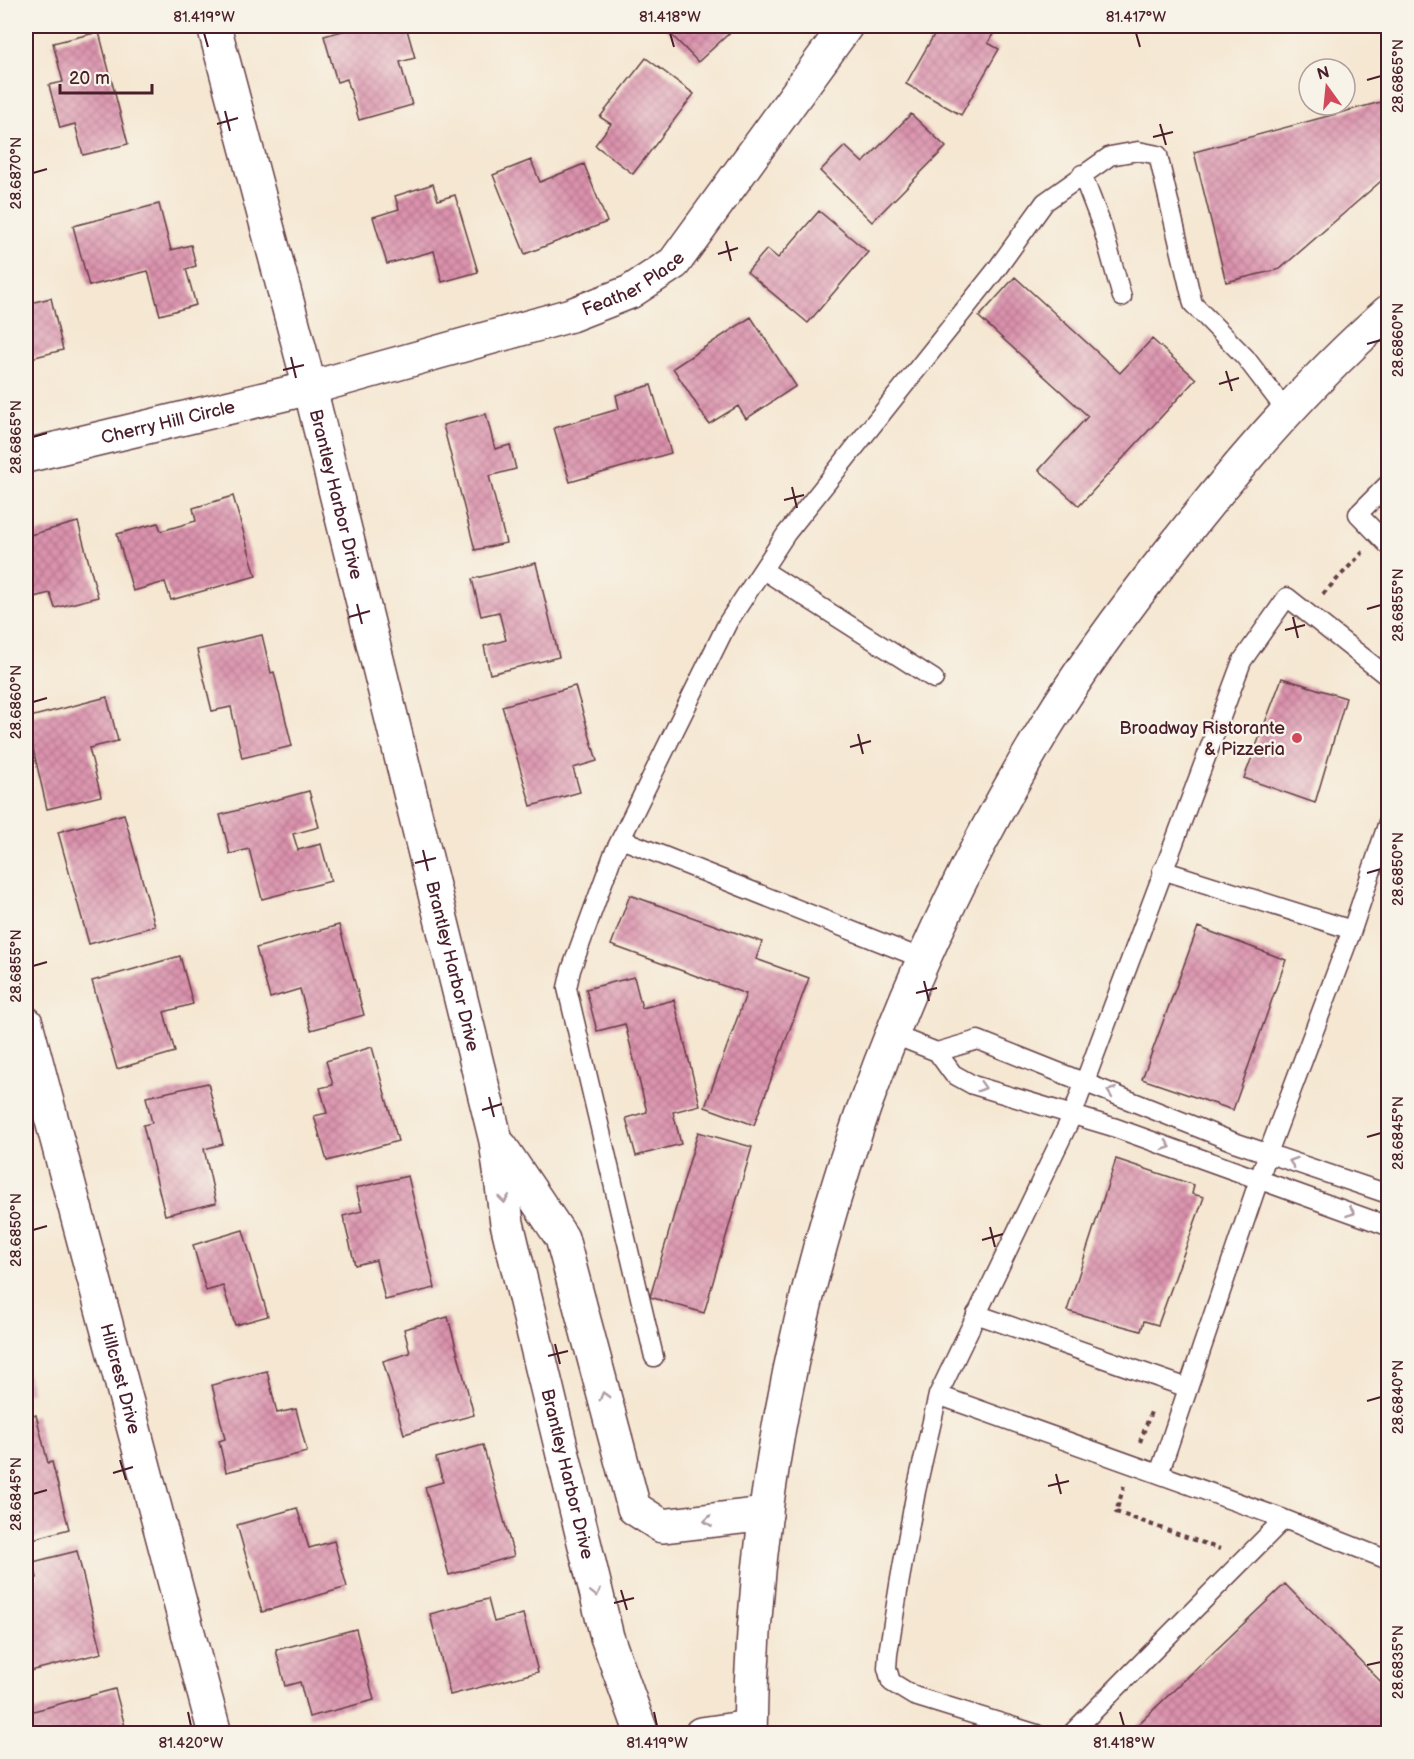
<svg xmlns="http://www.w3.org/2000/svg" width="1414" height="1759" font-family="'Balsamiq Sans',sans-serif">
  <defs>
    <pattern id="building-cross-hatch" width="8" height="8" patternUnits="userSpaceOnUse" patternTransform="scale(1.5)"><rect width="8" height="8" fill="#db92ad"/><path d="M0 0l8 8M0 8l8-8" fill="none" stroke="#b4778d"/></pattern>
  </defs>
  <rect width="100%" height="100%" fill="#f7f3e8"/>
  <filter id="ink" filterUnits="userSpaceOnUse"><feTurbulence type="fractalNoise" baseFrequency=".0167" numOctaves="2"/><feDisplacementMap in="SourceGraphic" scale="12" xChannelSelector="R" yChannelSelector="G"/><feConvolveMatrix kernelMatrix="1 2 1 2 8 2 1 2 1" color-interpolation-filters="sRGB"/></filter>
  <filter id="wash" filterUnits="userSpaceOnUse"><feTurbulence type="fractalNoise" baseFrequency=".008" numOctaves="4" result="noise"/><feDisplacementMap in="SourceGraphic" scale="24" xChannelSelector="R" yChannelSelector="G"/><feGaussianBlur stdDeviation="1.35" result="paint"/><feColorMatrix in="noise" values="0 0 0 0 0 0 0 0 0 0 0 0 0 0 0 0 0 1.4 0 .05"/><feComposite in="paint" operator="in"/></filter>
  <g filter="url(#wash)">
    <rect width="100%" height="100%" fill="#f5e7d2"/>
    <g id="blocks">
      <!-- building -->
      <path fill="url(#building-cross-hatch)" d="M361,26H406L415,58L400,62L412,105L359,120L347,79L337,82L324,36Z
        M663,26H737L698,62Z
        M939,26L997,27L988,43L999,49L961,115L906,84Z
        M99,32L128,144L83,155L75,124L60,128L49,85L63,82L53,43Z
        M646,58L694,94L633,174L595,145L611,124L600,117Z
        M1388,100V175L1280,269L1226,282L1194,152Z
        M911,114L946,147L872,222L820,171L845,146L863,163Z
        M531,160L540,182L584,164L607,222L525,254L493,175Z
        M433,184L438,200L455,195L478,272L442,282L434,251L387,264L373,217L399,209L395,196Z
        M159,204L171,250L191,245L196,266L186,269L196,305L160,315L148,271L89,286L73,226Z
        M819,211L868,252L808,323L747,272L767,249L778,258Z
        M1015,277L1120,373L1152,339L1196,379L1079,506L1039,470L1088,416L979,317Z
        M51,298L63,350L27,359L26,304Z
        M751,317L796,386L746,419L738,406L709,424L673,368Z
        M651,385L671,453L570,482L554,428L619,409L616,395Z
        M486,414L495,449L510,445L516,469L489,476L506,543L475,550L443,425Z
        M233,496L256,576L171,600L165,582L133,591L117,534L158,523L161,531L196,521L193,508Z
        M78,522L98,597L55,608L50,593L26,599V536Z
        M536,563L559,657L490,674L484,646L506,640L499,612L481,616L472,579Z
        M262,635L271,673L274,672L292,746L242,758L231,707L212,711L197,650Z
        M1282,678L1346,698L1315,803L1244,778Z
        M575,686L597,761L573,768L580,792L531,806L502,706Z
        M107,697L118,741L89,748L101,796L47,809L26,718Z
        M309,791L319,827L293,834L298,850L321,844L331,881L262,899L249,849L230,854L220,815Z
        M124,814L155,926L89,944L58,832Z
        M630,895L762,942L756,959L809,978L754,1125L705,1107L746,994L611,945Z
        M339,925L364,1015L311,1030L300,989L270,998L256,948Z
        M1198,927L1286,960L1233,1110L1142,1079Z
        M180,956L193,1004L164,1012L175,1052L117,1069L92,981Z
        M634,977L642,1008L674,1000L700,1105L673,1112L681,1144L636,1156L626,1118L647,1112L625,1024L597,1031L586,989Z
        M372,1047L398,1141L327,1161L314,1116L327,1113L320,1088L333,1085L326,1061Z
        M208,1083L223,1144L204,1149L216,1203L165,1215L143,1125L152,1123L146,1097Z
        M698,1132L752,1147L704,1313L650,1297Z
        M1116,1159L1194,1185L1192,1194L1204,1197L1158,1325L1144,1321L1141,1331L1067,1311Z
        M408,1176L435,1288L385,1300L376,1260L355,1265L343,1216L362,1211L356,1188Z
        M243,1230L268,1316L235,1325L223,1286L206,1291L193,1245Z
        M448,1317L474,1415L404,1434L383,1361L410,1353L404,1329Z
        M26,1370L33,1392L26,1394Z
        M267,1371L277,1413L296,1409L307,1452L226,1472L219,1441L225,1439L212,1385Z
        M36,1415L48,1463L52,1462L69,1529L26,1541V1418Z
        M483,1445L514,1556L449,1575L425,1487L443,1482L436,1458Z
        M297,1508L309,1548L334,1541L347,1587L262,1612L237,1525Z
        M77,1551L102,1653L26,1672V1581L37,1578L33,1562Z
        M1285,1584L1388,1689V1734H1128Z
        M488,1599L494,1622L523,1614L538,1672L450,1695L430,1614Z
        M356,1629L374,1700L309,1717L300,1682L285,1686L276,1650Z
        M115,1689L126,1730L113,1734H32L26,1713Z"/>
    </g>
  </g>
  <g filter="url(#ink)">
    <use href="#blocks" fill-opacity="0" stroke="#643d44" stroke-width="1.5"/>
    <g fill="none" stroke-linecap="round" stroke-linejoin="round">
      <!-- service casing -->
      <g stroke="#643d44" stroke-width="21">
        <path id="service" d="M1082,174L1102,226L1122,297
          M1388,484L1358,514L1388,545
          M763,570L934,679
          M621,839L923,959
          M1162,870L1352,930
          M894,1035L937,1052L953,1074L973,1085L1113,1127L1388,1226
          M937,1052L978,1040L1234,1142L1388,1194
          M976,1314L1188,1388
          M654,1357L567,988L571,970L613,855L728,622L786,534L996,270L1045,202L1110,156L1138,151L1158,155L1193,304L1245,357L1287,412
          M938,1395L1284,1519
          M1159,1474L1268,1153L1352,930L1388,822
          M1037,1734L914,1696L891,1682L887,1668L888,1654L900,1579L916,1491L938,1395L1072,1116L1242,661L1287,597L1388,677
          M1071,1734L1284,1519L1388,1560"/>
      </g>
      <!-- minor casing -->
      <g stroke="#643d44" stroke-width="36">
        <g id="minor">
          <path id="s1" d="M214,26L310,388L496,1141L507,1223L607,1637L642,1734"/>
          <path id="s2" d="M26,456L310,388L571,315L630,292L674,263L846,26"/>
          <path id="s3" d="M26,1023L215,1734"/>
          <path d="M501,1147L562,1238L634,1508L662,1526L766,1514"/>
          <path d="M701,1734L750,1727"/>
        </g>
      </g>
      <!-- primary casing -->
      <g stroke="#643d44" stroke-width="36">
        <path id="primary" d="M750,1734C754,1379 862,1029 1046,726C1083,665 1127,606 1172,549C1237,465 1308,382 1388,312"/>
      </g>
      <!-- path -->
      <path stroke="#643d44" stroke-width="4" stroke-dasharray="4.5 4.5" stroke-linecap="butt" d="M1323,594L1363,552
        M1140,1442L1152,1409
        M1124,1486L1116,1512L1220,1549"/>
      <!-- service -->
      <use href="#service" stroke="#fff" stroke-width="18"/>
      <!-- minor -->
      <use href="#minor" stroke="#fff" stroke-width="33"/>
      <!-- primary -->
      <use href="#primary" stroke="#fff" stroke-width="33"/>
    </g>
    <!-- one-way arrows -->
    <defs><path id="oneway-chevron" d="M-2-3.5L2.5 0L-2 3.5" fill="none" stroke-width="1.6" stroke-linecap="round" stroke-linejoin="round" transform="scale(1.5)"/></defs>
    <g stroke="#ae9aa0">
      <use href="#oneway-chevron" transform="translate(982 1087) rotate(17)"/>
      <use href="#oneway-chevron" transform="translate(1111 1092) rotate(-160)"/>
      <use href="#oneway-chevron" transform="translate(1167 1146) rotate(19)"/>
      <use href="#oneway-chevron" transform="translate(1293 1162) rotate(-162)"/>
      <use href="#oneway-chevron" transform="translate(504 1199) rotate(83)"/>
      <use href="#oneway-chevron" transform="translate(1351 1212) rotate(20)"/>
      <use href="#oneway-chevron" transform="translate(604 1396) rotate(-105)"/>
      <use href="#oneway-chevron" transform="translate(708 1521) rotate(173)"/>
      <use href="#oneway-chevron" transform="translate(596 1593) rotate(76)"/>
    </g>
  </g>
  <!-- ticks -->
  <path fill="none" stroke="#4a1f2b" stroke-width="2" d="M204,33L208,47M670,33L674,47M1136,33L1140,47M1367,80L1381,76M225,111L230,131M217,124L238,118M1160,124L1166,145M1153,137L1173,132M33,173L47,169M726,241L731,261M718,254L738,248M1367,344L1381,340M291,357L296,378M283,370L304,365M1226,371L1232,391M1219,384L1239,378M33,437L47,433M792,487L797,508M784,500L804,495M357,604L362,624M1367,609L1381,605M349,617L370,611M1293,617L1298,638M1285,630L1305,625M33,702L47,698M858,734L863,754M850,747L871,741M423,850L428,871M415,863L436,858M1367,873L1381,869M33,966L47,962M924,981L929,1001M916,993L937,988M489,1097L494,1117M482,1110L502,1104M1367,1137L1381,1133M990,1227L995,1247M33,1230L47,1226M982,1240L1003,1234M555,1344L560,1364M548,1356L568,1351M1367,1401L1381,1397M120,1460L126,1480M113,1473L133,1467M1056,1474L1061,1494M1048,1486L1069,1481M33,1494L47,1490M621,1590L627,1610M614,1603L634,1598M1367,1665L1381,1662M188,1712L191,1726M654,1712L657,1726M1120,1712L1124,1726"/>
  <!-- markers -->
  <circle fill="#d1495b" stroke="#f7f3e8" stroke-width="2" cx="1297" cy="738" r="6"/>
  <g text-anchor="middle" stroke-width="5" stroke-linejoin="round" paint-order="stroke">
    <!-- street labels -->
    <g font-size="18" fill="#4a1f2b" stroke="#f7f3e8">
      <text dy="6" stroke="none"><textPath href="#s2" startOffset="633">Feather Place</textPath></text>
      <text dy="6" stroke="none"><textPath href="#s2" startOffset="146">Cherry Hill Circle</textPath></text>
      <text dy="6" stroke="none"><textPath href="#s1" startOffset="484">Brantley Harbor Drive</textPath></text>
      <text dy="6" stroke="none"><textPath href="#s1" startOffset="970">Brantley Harbor Drive</textPath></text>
      <text dy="6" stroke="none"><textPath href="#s3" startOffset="368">Hillcrest Drive</textPath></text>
      <text dy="6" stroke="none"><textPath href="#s1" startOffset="1491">Brantley Harbor Drive</textPath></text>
    </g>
    <!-- poi labels -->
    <g font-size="18" fill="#4a1f2b" stroke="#f7f3e8" text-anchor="end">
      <text x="1285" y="734">Broadway Ristorante<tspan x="1285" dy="21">&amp; Pizzeria</tspan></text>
    </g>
  </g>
  <!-- margin -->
  <rect width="1414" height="1759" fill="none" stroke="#f7f3e8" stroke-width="66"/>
  <!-- north arrow -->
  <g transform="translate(1327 87) rotate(345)"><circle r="28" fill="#f7f3e8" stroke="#b29e9c" stroke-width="1.5"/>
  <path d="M0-4.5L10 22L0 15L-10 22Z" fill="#d1495b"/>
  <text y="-9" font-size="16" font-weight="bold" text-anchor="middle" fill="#4a1f2b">N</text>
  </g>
  <!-- scale -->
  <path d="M60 84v9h92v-9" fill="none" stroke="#4a1f2b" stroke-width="3"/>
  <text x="69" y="84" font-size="18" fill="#4a1f2b" stroke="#f7f3e8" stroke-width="4.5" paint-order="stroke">20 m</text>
  <rect x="33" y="33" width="1348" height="1693" fill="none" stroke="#4a1f2b" stroke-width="2"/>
  <g font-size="15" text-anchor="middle" fill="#4a1f2b">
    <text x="204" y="22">81.419°W</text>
    <text x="670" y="22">81.418°W</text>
    <text x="1136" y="22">81.417°W</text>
    <text transform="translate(1398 76) rotate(-90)" y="5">28.6865°N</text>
    <text transform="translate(16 173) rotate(-90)" y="5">28.6870°N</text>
    <text transform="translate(1398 340) rotate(-90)" y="5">28.6860°N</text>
    <text transform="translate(16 437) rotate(-90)" y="5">28.6865°N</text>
    <text transform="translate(1398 605) rotate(-90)" y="5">28.6855°N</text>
    <text transform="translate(16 702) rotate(-90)" y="5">28.6860°N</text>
    <text transform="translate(1398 869) rotate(-90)" y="5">28.6850°N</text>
    <text transform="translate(16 966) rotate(-90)" y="5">28.6855°N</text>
    <text transform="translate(1398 1133) rotate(-90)" y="5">28.6845°N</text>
    <text transform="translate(16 1230) rotate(-90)" y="5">28.6850°N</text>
    <text transform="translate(1398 1397) rotate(-90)" y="5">28.6840°N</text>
    <text transform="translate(16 1494) rotate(-90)" y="5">28.6845°N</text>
    <text transform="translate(1398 1662) rotate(-90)" y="5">28.6835°N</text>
    <text x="191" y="1748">81.420°W</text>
    <text x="657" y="1748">81.419°W</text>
    <text x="1124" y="1748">81.418°W</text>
  </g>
</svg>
